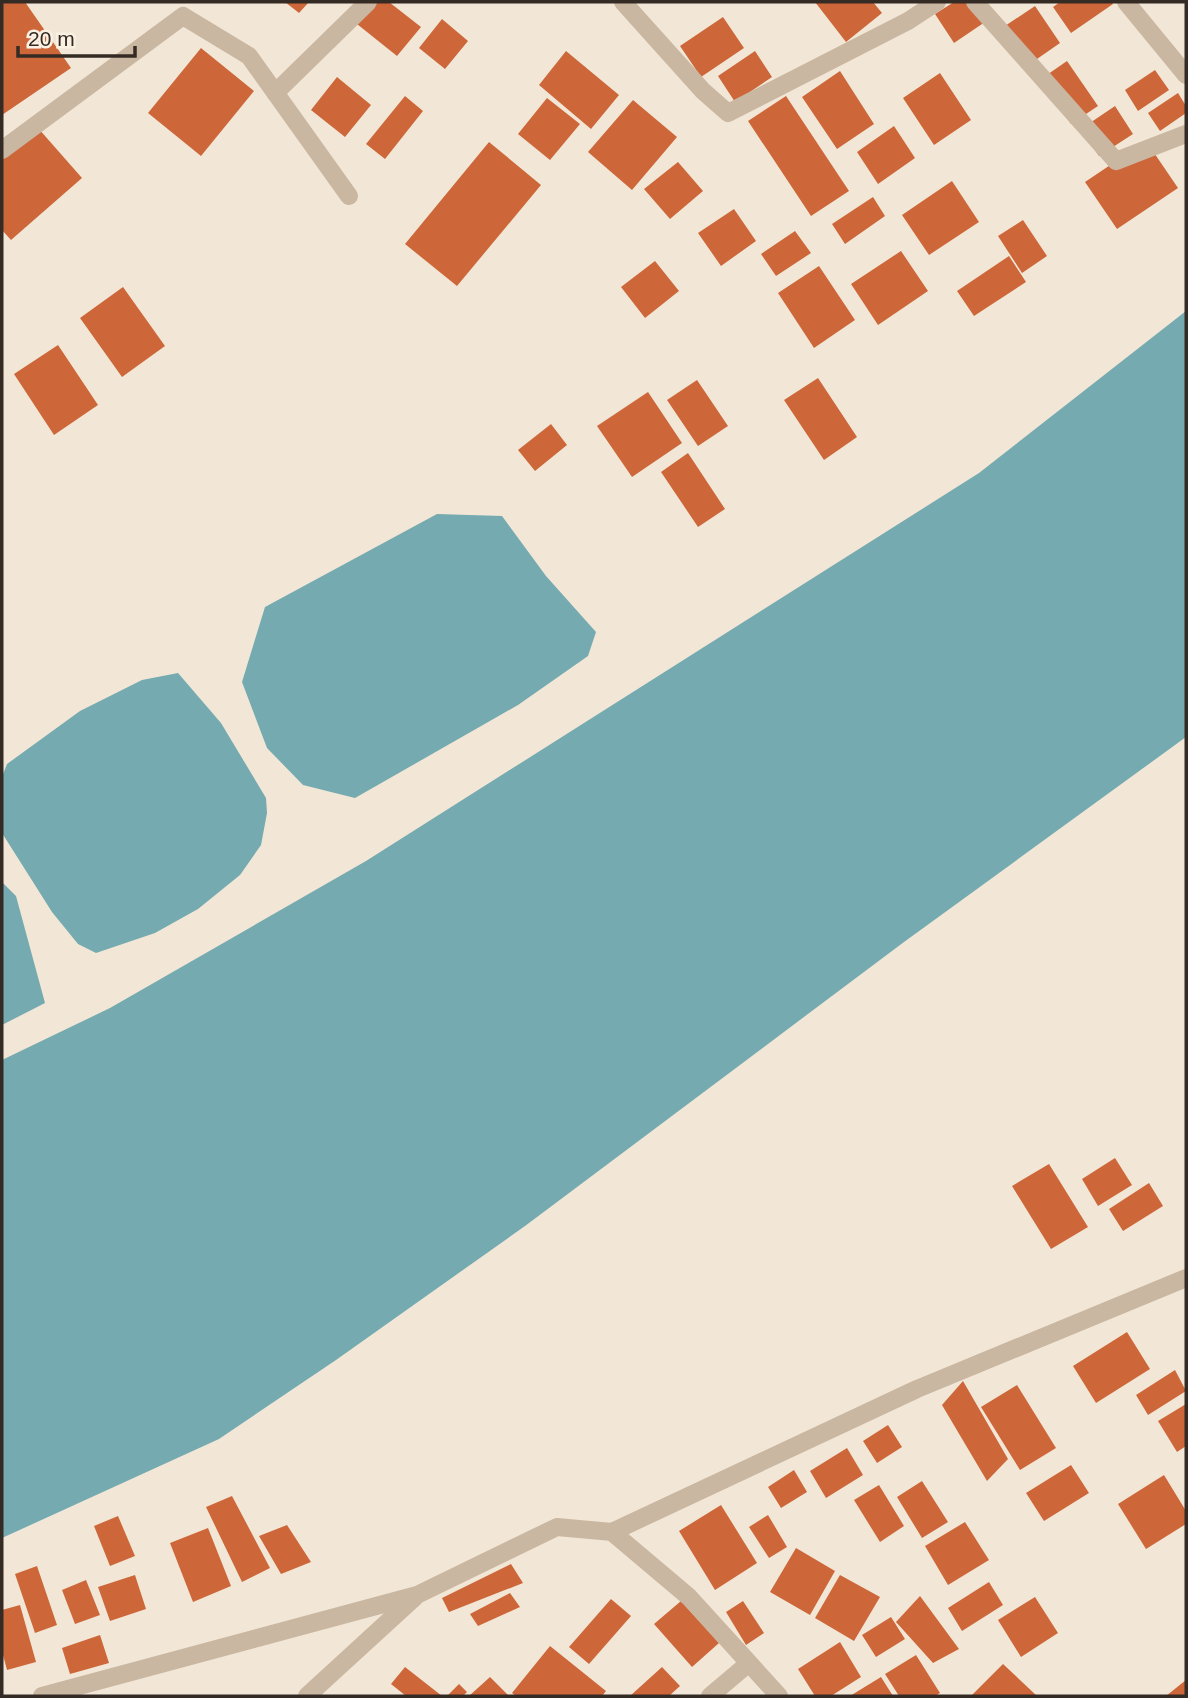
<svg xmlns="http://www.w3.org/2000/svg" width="1188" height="1698" font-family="Helvetica,sans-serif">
  <rect width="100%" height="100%" fill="#f2e7d6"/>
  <!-- water -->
  <path fill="#74aab0" d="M1186,311V737L904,942L525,1226L336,1360L219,1439L2,1538V1060L110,1008L366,861L979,473Z
    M437,514L502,516L546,576L596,632L588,656L518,705L355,798L303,785L267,748L242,682L265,607Z
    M178,673L221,723L266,798L267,813L261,845L240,875L198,909L155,933L96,953L78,944L52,912L2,833V777L7,764L80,711L142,680Z
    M2,882L16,896L45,1003L2,1025Z"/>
  <!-- building -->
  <path fill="#cd673a" d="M2,2H25L71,68L2,115Z
    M285,2H309L299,13Z
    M375,2H389L421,27L397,56L357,24Z
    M815,2H873L882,13L846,42Z
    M954,2H972L985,22L954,43L935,14Z
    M1060,2H1112L1113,4L1071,33L1053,7Z
    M1035,6L1060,43L1024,68L999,30Z
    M723,17L744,48L701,77L680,46Z
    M442,19L468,41L445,69L419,48Z
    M201,48L254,91L201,156L148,113Z
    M566,51L619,95L591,129L539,85Z
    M755,51L772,77L735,102L718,76Z
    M1067,61L1098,106L1071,124L1041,79Z
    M1155,70L1169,90L1138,111L1125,90Z
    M840,71L874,124L837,149L802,97Z
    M940,73L971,120L934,145L903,98Z
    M337,77L371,105L345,137L311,110Z
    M1178,93L1186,106V113L1160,131L1148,113Z
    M405,96L423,111L385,159L366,144Z
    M786,96L849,191L811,216L748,121Z
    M547,98L580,124L550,160L518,134Z
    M633,100L677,137L632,190L588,152Z
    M1115,106L1133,134L1099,156L1081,129Z
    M894,126L915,158L878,184L857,152Z
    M38,128L82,178L11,240L2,230V160Z
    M1146,141L1178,188L1117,229L1085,182Z
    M489,142L541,185L457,286L405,244Z
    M678,162L703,191L670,219L644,189Z
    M952,181L979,222L929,255L902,215Z
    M873,197L885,216L845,244L832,224Z
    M734,209L756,241L721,266L698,233Z
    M1023,220L1047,256L1022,273L998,236Z
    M795,231L811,253L776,276L761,254Z
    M901,251L928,291L878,325L851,284Z
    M1009,256L1026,282L974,316L957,291Z
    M655,261L679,291L645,318L621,287Z
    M819,266L855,320L814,348L778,293Z
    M123,287L165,346L122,377L80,318Z
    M58,345L98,405L54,435L14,374Z
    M818,378L857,437L824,460L784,400Z
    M697,380L728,426L698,446L667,400Z
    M648,392L682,443L632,477L597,426Z
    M551,424L567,445L535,471L518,450Z
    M688,453L725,509L698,527L661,472Z
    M1115,1158L1132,1185L1098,1206L1082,1179Z
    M1049,1164L1088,1227L1051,1249L1012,1186Z
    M1149,1183L1163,1206L1123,1231L1109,1209Z
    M1127,1332L1150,1369L1096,1403L1073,1366Z
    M1175,1370L1186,1391L1148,1415L1136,1395Z
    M963,1381L1008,1459L987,1481L942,1405Z
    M1017,1385L1056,1448L1020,1470L981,1407Z
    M1186,1404V1446L1177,1452L1158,1421Z
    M888,1425L902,1447L877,1463L863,1441Z
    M847,1448L863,1475L826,1498L810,1471Z
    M1071,1465L1089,1493L1044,1521L1026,1493Z
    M794,1470L807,1492L781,1508L768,1487Z
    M1164,1475L1186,1511V1524L1146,1549L1118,1504Z
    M922,1481L948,1522L922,1538L897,1497Z
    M879,1485L904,1526L880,1542L854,1500Z
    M232,1496L270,1568L242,1582L206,1507Z
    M721,1505L757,1563L715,1590L679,1531Z
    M768,1515L787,1547L769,1558L749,1527Z
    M118,1516L135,1556L110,1566L94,1526Z
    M965,1522L989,1560L948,1585L925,1546Z
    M287,1525L311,1562L281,1574L259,1536Z
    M208,1528L231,1586L193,1602L170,1543Z
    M796,1548L835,1571L810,1615L770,1592Z
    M511,1564L523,1583L449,1612L442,1598Z
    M37,1566L57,1625L35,1633L15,1574Z
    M135,1575L146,1609L110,1621L98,1587Z
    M840,1575L880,1597L854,1641L815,1618Z
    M86,1580L100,1615L75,1624L62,1590Z
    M989,1582L1003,1605L962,1631L948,1608Z
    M510,1593L520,1607L478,1626L470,1614Z
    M920,1596L959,1649L933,1663L896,1622Z
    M1035,1597L1058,1633L1021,1657L998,1620Z
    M611,1599L631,1616L589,1664L569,1647Z
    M681,1601L719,1643L692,1667L654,1624Z
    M743,1601L764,1633L746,1645L726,1612Z
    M20,1605L36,1662L7,1670L2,1651V1610Z
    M891,1617L905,1639L876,1657L862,1635Z
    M100,1635L109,1663L70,1674L62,1648Z
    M840,1642L861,1677L831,1696H815L798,1669Z
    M550,1646L606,1691L602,1696H516L512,1693Z
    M916,1655L940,1693L935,1696H899L885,1674Z
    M1003,1664L1037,1696H971Z
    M405,1667L442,1696H406L391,1684Z
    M662,1667L680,1686L669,1696H630Z
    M490,1677L509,1696H469Z
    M881,1677L893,1696H850Z
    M1186,1680V1696H1166Z
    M459,1684L467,1692L463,1696H447Z"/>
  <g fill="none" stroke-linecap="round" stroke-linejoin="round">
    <!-- minor -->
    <path stroke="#cab7a2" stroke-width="18" d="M623,2L703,91L728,113L908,21L937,2
      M975,2L1116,161L1186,134
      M1126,2L1186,75
      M275,93L368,2
      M2,150L183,16L249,56L349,196
      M612,1532L917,1389L1186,1278
      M42,1696L417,1595L557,1527L612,1532L689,1597L779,1696
      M307,1696L415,1597
      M710,1696L749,1663"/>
  </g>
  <!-- border -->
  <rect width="1188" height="1698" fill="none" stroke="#352b25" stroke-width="7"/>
  <!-- scale -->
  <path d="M18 46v10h117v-10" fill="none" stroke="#352b25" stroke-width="3.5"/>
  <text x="28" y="46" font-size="21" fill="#352b25" stroke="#faf1e3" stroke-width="5" paint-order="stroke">20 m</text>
</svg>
